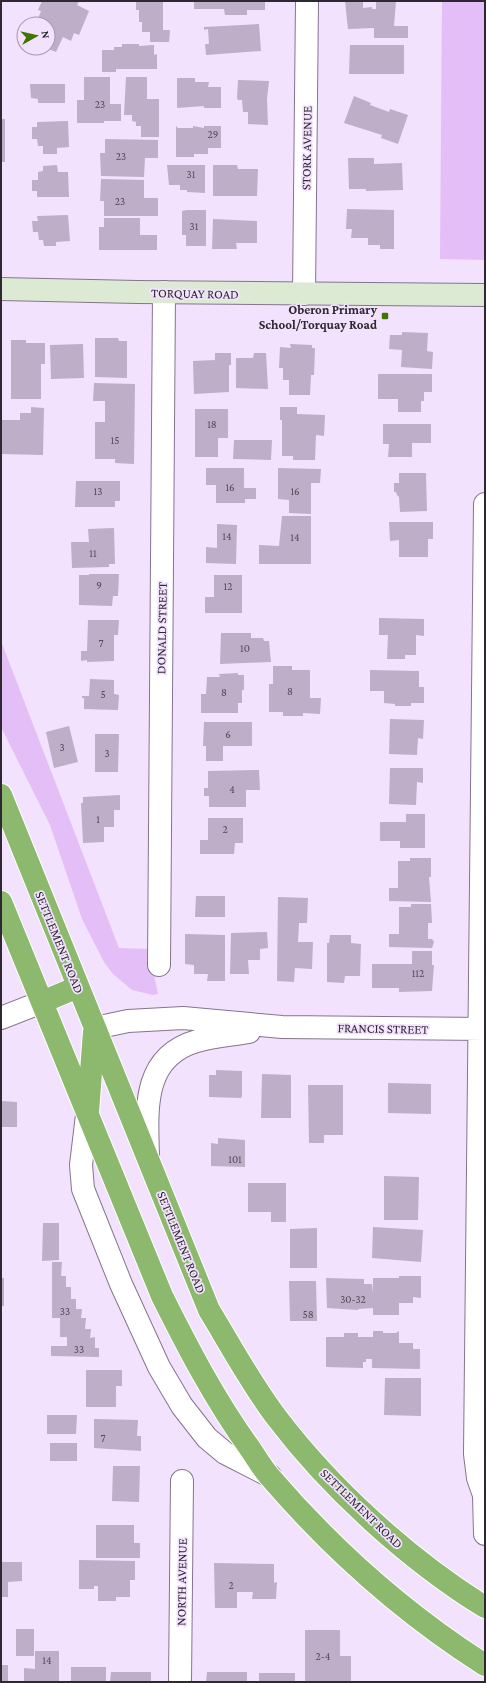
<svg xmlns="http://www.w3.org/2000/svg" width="486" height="1683" font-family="'Crimson Pro',serif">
  <rect width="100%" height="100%" fill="#f3e2fd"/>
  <!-- green -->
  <path fill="#e4bef7" d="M442,1H485V260L440,259Z
    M1,641L119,948L148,949L147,965L154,975L158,994L153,995L132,990L113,974L104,962L82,919L50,825L1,727Z"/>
  <!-- building -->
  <path fill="#beaec7" d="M42,1H79L77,5L89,11L79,35L74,33L71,41L63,37L56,52L48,49V24H36L41,11L38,10Z
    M136,1H163V30H170L169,42H150V32H142V22H139V10H136Z
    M194,1H265V10H247V15H225L224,9H194Z
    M345,1H363V8L372,7V9H376V1H396L394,26H408V38H374V28L348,29Z
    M259,24L261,51L206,55L205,44H209L208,29L204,30V27Z
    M122,44H139V46L154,45V55L157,54V69H116V72H102V50H114V47H122Z
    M350,45H404V74H349Z
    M84,77H110V104H121V121H104V123H77V100H84Z
    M126,77H147V99H159V137H141V126H136V122L132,121V115H124Z
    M177,78H195V82H209L208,87H221V108H204V106L177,108Z
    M238,80L269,81L267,99L268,125L248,124V112H243L242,100H238L237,98Z
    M30,84H65V103H38V99L31,98Z
    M354,96L371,103L370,105L389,112L390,109L408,115L398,144L381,138L382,135L344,123Z
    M1,119H5V162H1Z
    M68,121L69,147L57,148V154H43V146H38L37,139H32V127H37V122Z
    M176,126L178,128H193V126L204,128V126H221V148H208V154H194V157H176Z
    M105,139L158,140V158H145L144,177L101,176L100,153H105Z
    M348,158H374V164L402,163L403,190L366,191V189H349Z
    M57,165L58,172H68L69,197H37V191H32V180H38V172L43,171V166Z
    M167,165H205V193L187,192V190H180V185H169Z
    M213,165H237L238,169H258L257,196H213Z
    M101,179L144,180V198H158V216H104V201H100Z
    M347,209L394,210V249H380V245H368V238H351L352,229H346Z
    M187,210H206V246H186V235H182V211Z
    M68,215L70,241L56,242V246H44L43,240H39L38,232H33L32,221H38L37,216Z
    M104,218H140V235H157V250H99V227H104Z
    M213,219L257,221V243H236L237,249H212Z
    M402,332L428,333L427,351L433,352L432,369L401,367L402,350L389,349L390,335H402Z
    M95,338H118L119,341H127V378L95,377Z
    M11,340H26V343H45V364H41V399H11Z
    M83,344L84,378L51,379L50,345Z
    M290,344L312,345V348H315L314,375H311L310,395H289V380H283V368H279L280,347L291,348Z
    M215,353H231V365H229V392L194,394L193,361L215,360Z
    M254,353H266L268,389L236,388V358H253Z
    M378,374H432V392H424V401H421V412H398V399H378Z
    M94,383L135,384L134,464L115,463V459H95V422H105V401H93Z
    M31,407L44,408L43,455L1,454V420H20V413H31Z
    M280,407H297V414L325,415L324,436L316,435L315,460H293V456H282V420H280Z
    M195,409H228V438H218V457H195Z
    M383,424H431V443H412V457H388L389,444H383Z
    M234,440H272L271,460L233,459Z
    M206,468H244V488H256V499H245V503H216V485H206Z
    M278,468L321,469L320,483H311V514L289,513V500L278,499Z
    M399,473H426L427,511L400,512L399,497L397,495L396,492H394V483H399Z
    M76,481H120V501H115V507H75Z
    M282,516H311V564H259V545L279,546Z
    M389,522H433V539H428V557H399V540L390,541Z
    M217,524L237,525L236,564L206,563V547L217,548Z
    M114,528L115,564H109V567L72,568L71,542H89L88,529Z
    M89,574H119L118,596H113L112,606L79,605V575H89Z
    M214,575H242V613H205V597H214Z
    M379,618L424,619V636L416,635V655H405V659H387L388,635H379Z
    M88,620H119L118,635H114V661L87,662V660L81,661V651H87Z
    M221,633H251V638H263L264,641H269L271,662L220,664Z
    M273,666H292V670H310V698H321L320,714L303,713V716H283V712H269V684H273Z
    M370,670L419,671V687H424V703H411V706H395V704L384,703V691H370Z
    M238,673V675H244V690H242V703H238V713H201V694H206L207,677H220L219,674Z
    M90,679L114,680V694L119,695L118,710L84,709V698H82V696H89Z
    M390,719L424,720L423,739L418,738L417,755L389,754Z
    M204,722H252V746H223V761H206V746H203Z
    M69,726L78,762L54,768L46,732Z
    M95,734H119L118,772H95Z
    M390,768H423V783L417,782L416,805L389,804Z
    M259,770L260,790H246V807H209V796H204V788H208V771Z
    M120,795V810H114V827H104V842L83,843L81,803H83V797Z
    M406,814H425V848H400V841H380V822H406Z
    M208,818H243V843H235L234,854H200V840H208Z
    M410,858H431V877H429L431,902L389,901V888H398V861H410Z
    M196,896H225V917H195Z
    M278,897L308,898L307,923H299L298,942H313L312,969L295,968L294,982L277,981Z
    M411,904H431L432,923H428V939H432L434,942L432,948L389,947V934H399V907H411Z
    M267,932L268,948L260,949V960H248L249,974H230L231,933Z
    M185,934L225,935V981H207L208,974H194V965L185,964Z
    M330,935H351V943L361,944L360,976H345L344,983L327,982V943H329Z
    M412,951H432V965H434L432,991L399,992V988H372V964H412Z
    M216,1070L242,1071V1096L241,1098L209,1097V1075H216Z
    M262,1074L291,1075V1118H261Z
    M388,1083L431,1084V1114L388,1113Z
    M308,1085H343V1135H324V1143H309Z
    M1,1101L17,1102V1127H1Z
    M218,1138L245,1140V1167L211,1166V1143L218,1144Z
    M384,1176L419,1177L418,1220H384Z
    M248,1183H286V1222H271V1212H248Z
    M43,1223H59V1260L42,1261Z
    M373,1227L423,1230L421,1262L372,1258Z
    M317,1228V1268H290V1229Z
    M52,1262H62L61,1276H66V1287H71V1299H76V1309H82L81,1318H86L85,1329H91L90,1338L95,1337V1348H99V1357L51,1356V1346H67V1337H60V1318H52Z
    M399,1276H421V1298L413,1297V1303H399V1315H373V1308L358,1309V1310L327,1308L326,1278L364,1279V1284H372L373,1293V1278H399Z
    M1,1278H4V1306H1Z
    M289,1281H316L317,1321H290Z
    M373,1331H383V1333H396L399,1331V1343H413V1349H420V1369L372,1368V1359H366V1362H363V1368L326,1367V1337H344V1333H358V1337H373Z
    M86,1370H122V1386H116V1407H86Z
    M385,1378H421V1416L384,1415Z
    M47,1415H77L76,1434H47Z
    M94,1419L138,1420L137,1436H141V1451L94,1448Z
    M50,1443H77V1461H50Z
    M113,1466H140L139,1502L112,1501Z
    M96,1525H134V1543H140V1558H96Z
    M79,1560L135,1561V1580H130V1597H116V1601H98V1586H94V1589H79Z
    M1,1562H22V1581L8,1582V1597H1Z
    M214,1563L274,1564V1583L277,1582L276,1599H252L253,1592H237V1608H215Z
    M16,1629H34V1656H16Z
    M305,1630H340V1656H351V1682H305Z
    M35,1651H59V1682H24V1668L35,1669Z
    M1,1665H8V1682H1Z
    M71,1667H106V1682H71Z
    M111,1672H151V1682H110Z
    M207,1672H247V1682H206Z
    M259,1673H295V1682H259Z"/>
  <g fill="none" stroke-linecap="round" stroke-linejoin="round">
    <!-- street casing -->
    <g stroke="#84758c" stroke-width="24">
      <path id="street" d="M304,294L307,1
        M485,504L475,1454L478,1478L484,1495L485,1534
        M159,965L164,292
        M1,1018L42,1002
        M95,1028L128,1021L183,1018L282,1027L485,1029
        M87,1115L81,1165L83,1189L121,1284L159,1367L182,1406L207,1438L225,1453L270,1476
        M148,1157C147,1111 141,1057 197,1041C213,1036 232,1035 249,1032
        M180,1682L182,1481"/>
    </g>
    <!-- secondary casing -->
    <g stroke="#84758c" stroke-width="24">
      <path id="secondary" d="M1,289L137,292L485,295"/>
    </g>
    <!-- highway casing -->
    <g stroke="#fff" stroke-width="24">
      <path id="highway" d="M1,795L209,1310C231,1346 251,1384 277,1418C331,1489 409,1560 485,1607
        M1,902L162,1296C188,1348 215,1400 249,1447C256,1457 262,1468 270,1477C332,1549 405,1614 485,1665
        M42,1002L78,987
        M88,1112L94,1032"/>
    </g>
    <!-- street -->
    <use href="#street" stroke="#fff" stroke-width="22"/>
    <!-- secondary -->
    <use href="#secondary" stroke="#dcead4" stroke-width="22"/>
    <!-- highway -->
    <use href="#highway" stroke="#8cb96e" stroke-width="22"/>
  </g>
  <!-- markers -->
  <rect fill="#3f7400" stroke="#f3e2fd" stroke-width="1.5" x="381" y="312" width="8" height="8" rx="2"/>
  <g text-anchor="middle" stroke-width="3.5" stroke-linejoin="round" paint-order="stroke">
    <!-- number labels -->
    <g font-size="11" fill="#534a57">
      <text x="100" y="108">23</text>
      <text x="213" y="138">29</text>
      <text x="121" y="160">23</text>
      <text x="191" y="178">31</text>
      <text x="120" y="205">23</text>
      <text x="194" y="230">31</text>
      <text x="212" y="428">18</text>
      <text x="115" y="444">15</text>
      <text x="230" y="491">16</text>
      <text x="98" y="495">13</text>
      <text x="295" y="495">16</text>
      <text x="227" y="540">14</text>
      <text x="295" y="541">14</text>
      <text x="93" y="557">11</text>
      <text x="99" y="589">9</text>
      <text x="228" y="590">12</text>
      <text x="101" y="647">7</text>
      <text x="245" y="652">10</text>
      <text x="290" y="695">8</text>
      <text x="224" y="696">8</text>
      <text x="103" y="698">5</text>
      <text x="228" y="738">6</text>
      <text x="62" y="751">3</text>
      <text x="107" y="757">3</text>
      <text x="232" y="793">4</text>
      <text x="98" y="823">1</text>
      <text x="225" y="833">2</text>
      <text x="418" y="977">112</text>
      <text x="235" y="1163">101</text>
      <text x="353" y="1303">30-32</text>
      <text x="65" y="1315">33</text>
      <text x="308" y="1318">58</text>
      <text x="79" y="1353">33</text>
      <text x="103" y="1442">7</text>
      <text x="231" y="1589">2</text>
      <text x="323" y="1660">2-4</text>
      <text x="47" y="1664">14</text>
    </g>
    <!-- street labels -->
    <g font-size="13" fill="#2f2832" stroke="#f3e2fd">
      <text transform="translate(306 148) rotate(-89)" y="5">STORK AVENUE</text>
      <text transform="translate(195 293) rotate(1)" y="5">TORQUAY ROAD</text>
      <text transform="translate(161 628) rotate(-89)" y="5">DONALD STREET</text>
      <text transform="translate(60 942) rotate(68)" y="5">SETTLEMENT ROAD</text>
      <text transform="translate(383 1028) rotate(1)" y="5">FRANCIS STREET</text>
      <text transform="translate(182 1242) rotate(68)" y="5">SETTLEMENT ROAD</text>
      <text transform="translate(362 1508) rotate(44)" y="5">SETTLEMENT ROAD</text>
      <text transform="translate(181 1582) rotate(-89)" y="5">NORTH AVENUE</text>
    </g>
    <!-- poi labels -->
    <g font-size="13" font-weight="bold" fill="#2f2832" stroke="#f3e2fd" text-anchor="end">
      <text x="377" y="314">Oberon Primary<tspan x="377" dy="15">School/Torquay Road</tspan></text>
    </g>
  </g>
  <!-- border -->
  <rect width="486" height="1683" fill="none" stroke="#2f2832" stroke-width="4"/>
  <!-- north arrow -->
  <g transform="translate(36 36) rotate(82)"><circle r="19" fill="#f3e2fd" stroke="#a598ac"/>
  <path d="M0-3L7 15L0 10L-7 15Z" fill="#3f7400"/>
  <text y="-6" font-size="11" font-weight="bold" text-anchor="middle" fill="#2f2832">N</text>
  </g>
</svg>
